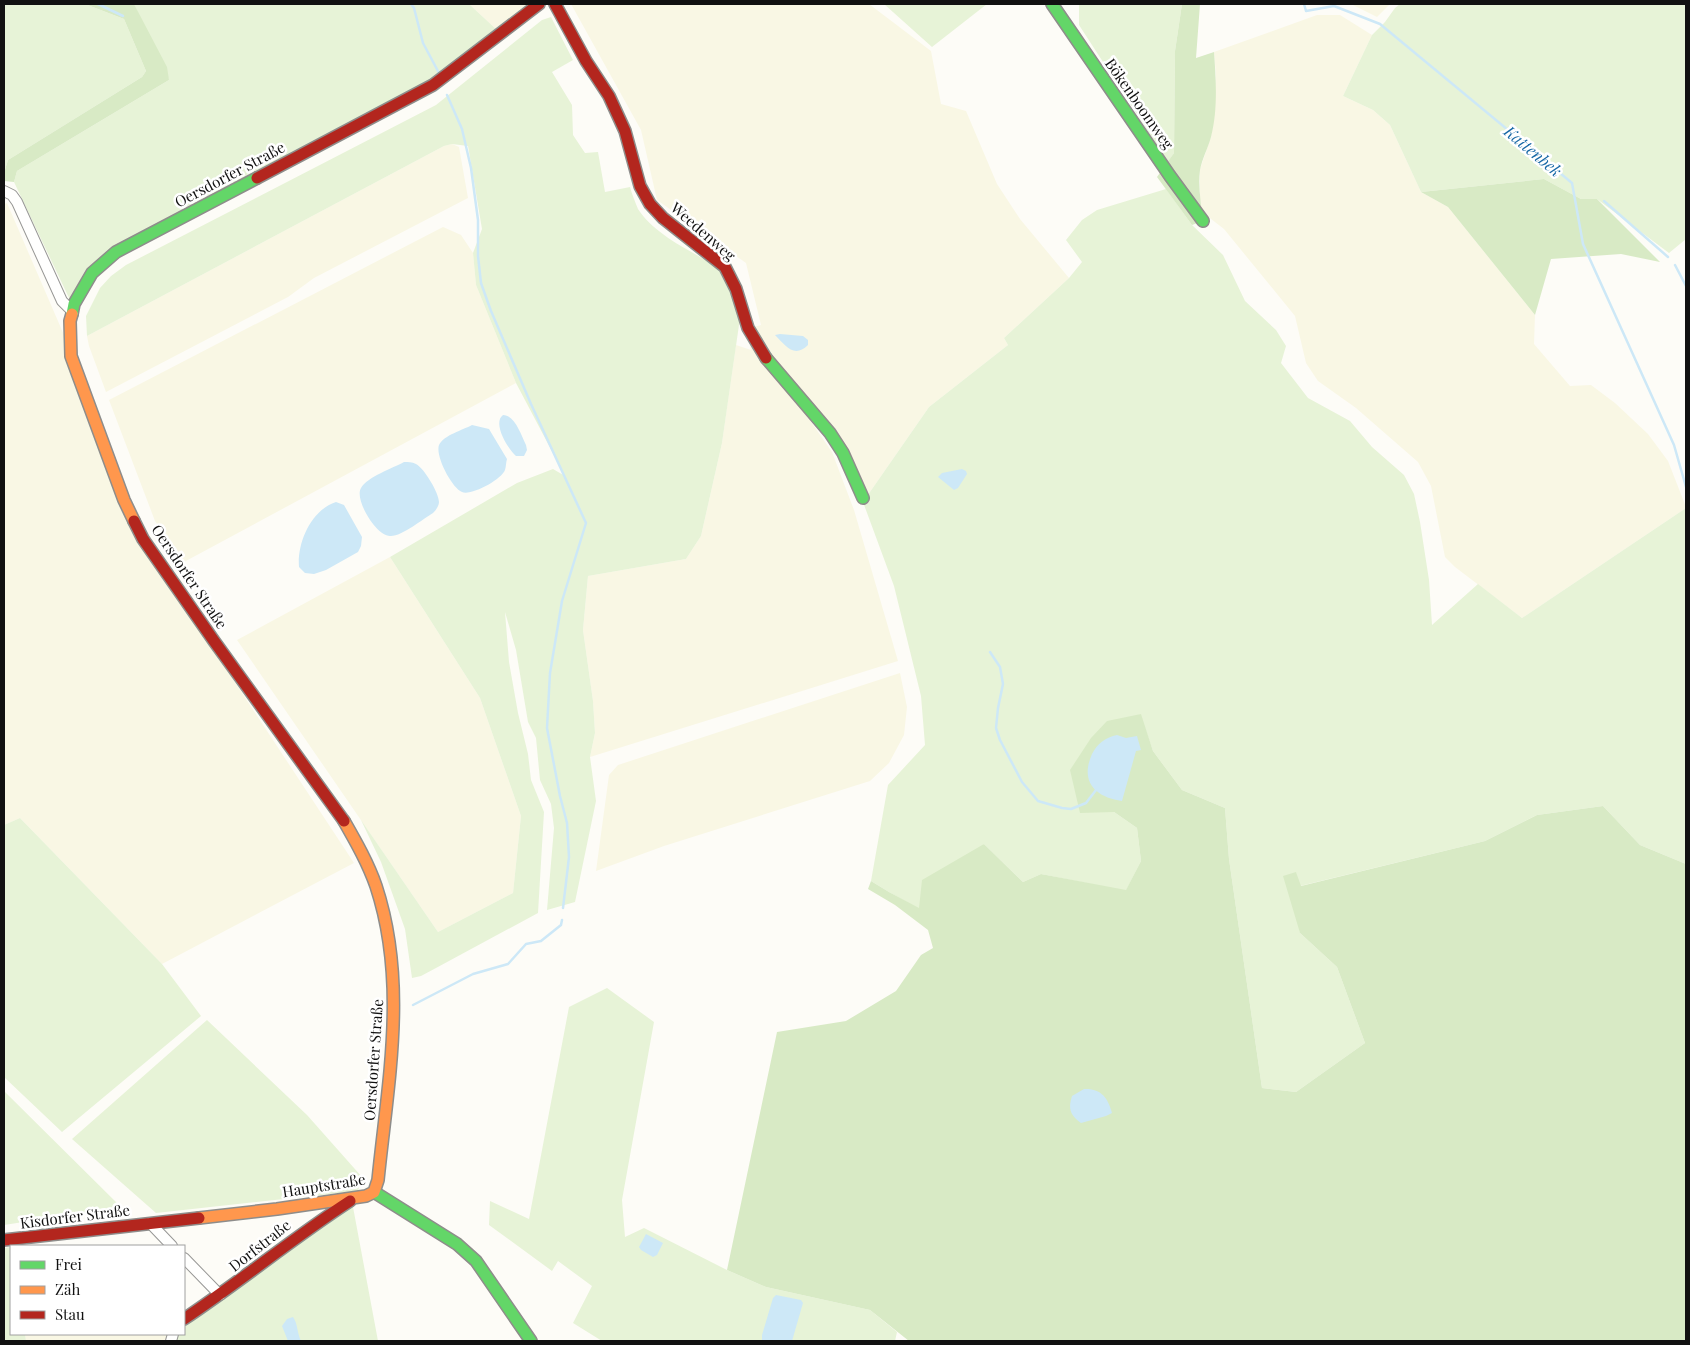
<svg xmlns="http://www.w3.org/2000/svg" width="1690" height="1345" font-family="'Playfair Display',serif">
  <rect width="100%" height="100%" fill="#fdfcf7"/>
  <!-- farmland -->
  <path fill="#f9f7e4" d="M469,4H528L496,29Z
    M571,4H869L931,51L941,104L966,111L997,184L1020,219L1069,278L1004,338L1008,345L929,407L863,502L832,441L809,419L832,452L854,510L898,661L590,757L595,733L593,701L583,630L588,576L686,559L701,536L722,443L736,345L751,350L747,329L761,325L746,263L657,200L641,130Z
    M1351,4H1390L1377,17Z
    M1317,15H1340L1372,35L1343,96L1373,110L1390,125L1421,192L1448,207L1535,315L1534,344L1570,386L1591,385L1615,403L1648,434L1668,461L1686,507V508L1522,618L1455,567L1445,557L1431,486L1418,462L1356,408L1318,381L1306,363L1295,316L1224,229L1202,212L1200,200V169L1211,137L1216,75L1214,52Z
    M452,144L459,147L468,198L314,278L288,297L106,392L89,346L87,336L444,146Z
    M7,203L64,335L129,520L246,699L354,863L162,964L20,818L4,825V204Z
    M443,227L461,235L473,253L476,285L516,383L184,562L155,521L109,400Z
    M390,557L480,698L521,816L513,893L438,932L237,640Z
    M900,673L907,707L904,735L889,763L870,781L664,846L596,871L609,775L618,765Z
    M25,1334H177L162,1341H26Z"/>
  <!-- green -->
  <path fill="#e7f3d7" d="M4,4H85L124,19L146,71L142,77L8,160L4,173Z
    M134,4H469L496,29L431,81L105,253L85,271L70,300L14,182L17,171L169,80Z
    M884,4H987L932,47Z
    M1079,4H1182L1175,51L1174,153L1168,162L1079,25Z
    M1400,4H1686V239L1669,253L1597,199H1581L1544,179L1421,192L1390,125L1373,110L1343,96L1372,35L1385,22L1395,8Z
    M551,17L573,60L552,72L572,105L573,135L585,153L598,152L605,192L630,187C632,194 635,202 638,209C655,236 697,254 723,270L740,318L722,443L701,536L686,559L588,576L583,630L593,701L595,733L590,757L596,801L575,902L547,910L554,828L551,804L540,780L536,738L528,722L516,650L505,612L509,662L518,713L528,754L531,780L544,812L538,913L436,968L421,976L412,978L405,929L381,862L361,820L438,932L513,893L521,816L480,698L390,557L517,483L553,469L565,476L516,383L476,285L473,253L482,229L468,146L452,144L444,146L87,336L86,316L100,288L111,276L126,265L436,105L542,20Z
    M1166,189L1192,225L1223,255L1245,301L1276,330L1286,346L1281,363L1308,398L1350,421L1372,447L1404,475L1414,494L1420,522L1429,580L1432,625L1478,584L1522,618L1686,508V864L1640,845L1603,806L1537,815L1485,841L1300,886L1296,873L1300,933L1337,967L1365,1043L1296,1092L1262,1088L1229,859L1225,808L1182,790L1153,751L1140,714L1114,812L1137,828L1141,861L1126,891L1041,874L1023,882L984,844L919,909L889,892L871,881L888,785L925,745L921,696L894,586L863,502L929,407L1008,345L1004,338L1069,278L1082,262L1066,240L1082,220L1097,210Z
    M20,818L162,964L201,1016L62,1132L4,1077V825Z
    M607,988L654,1022L622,1200L625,1237L644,1228L727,1270L766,1287L870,1310L897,1332L895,1341H602L573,1323L592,1286L558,1261L552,1271L489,1225L490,1201L529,1219L569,1007Z
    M207,1020L307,1115L362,1177L358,1191L156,1213L72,1139Z
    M4,1091L121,1207L4,1225Z
    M353,1207L378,1341H176L177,1334H184V1326L195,1315L322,1224Z
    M11,1247V1334H25L26,1341H4V1248Z"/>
  <!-- forest -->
  <path fill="#d8eac5" d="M85,4H134L167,67L169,80L17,171L14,182L4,181V173L8,160L142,77L146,71L124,19Z
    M1182,4H1200L1196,58L1214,52C1216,79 1218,110 1211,137C1208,148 1202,159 1200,170C1198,187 1201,204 1203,221L1192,225L1157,177L1174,153L1175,51Z
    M1544,179L1581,199H1597L1660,262L1621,254L1551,259L1535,315L1448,207L1421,192Z
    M1141,714L1153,751L1182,790L1225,808L1229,859L1262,1088L1296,1092L1365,1043L1337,967L1300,933L1283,876L1296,872L1301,886L1485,841L1537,815L1603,806L1640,845L1686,864V1341H909L870,1310L766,1287L727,1270L777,1032L846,1021L896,991L921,955L933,948L928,930L895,905L868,889L871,881L889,892L919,908L922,880L984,844L1023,882L1041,874L1126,890L1141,861L1137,828L1114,812L1080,813L1070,770L1091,738L1107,721Z"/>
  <!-- water -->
  <path fill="#cde8f7" d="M780,334L803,336L808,340V345C794,359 785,345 775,335Z
    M503,415C515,415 521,435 526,445L527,450L524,456H516C508,449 492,423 503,415Z
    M472,425L489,429L507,459C506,462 506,467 505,470C501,480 471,496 462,492C452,488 435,456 439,445C444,435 463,430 472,425Z
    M404,462C408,462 412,462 416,464C424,468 439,493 439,502C439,506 436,510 433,513C423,519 401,537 390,536C376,536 354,499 361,488C367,477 393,468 404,462Z
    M962,469L966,471L967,474L958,488L954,490L938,477L942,473Z
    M336,502L344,505L362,537L361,546L358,552L326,570L314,574L305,573L299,567C297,543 311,510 336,502Z
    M1117,735L1126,738L1137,736L1141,750L1136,751L1122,801C1094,797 1080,781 1092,754C1097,744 1106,737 1117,735Z
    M1084,1089C1100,1088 1108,1097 1112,1113L1106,1116L1081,1123C1070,1115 1068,1109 1072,1096Z
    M646,1234L663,1243L657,1255L653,1257L641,1250L639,1247Z
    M776,1295L801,1300L803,1303L792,1341H762V1335L773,1298Z
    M293,1317C298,1324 297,1333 301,1341H288L282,1326L287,1319Z"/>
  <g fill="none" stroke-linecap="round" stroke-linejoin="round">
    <!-- stream -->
    <path stroke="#cde8f7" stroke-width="2.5" d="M98,4L123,16
      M411,4L414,8L423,43L439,73
      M1304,4L1306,11L1334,6L1380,24L1572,183L1583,244L1674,445L1686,487
      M447,95L462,129L471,168L478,220V256L481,283L491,311L531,404L586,523L562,601L550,673L547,728L560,796L567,823L569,857L563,908
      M1604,201L1668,257
      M1675,265L1686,286
      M990,652L1000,667L1003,684L998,708L996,728L1000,740L1022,782L1038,801L1062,808L1071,809L1086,803L1096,790
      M413,1005L473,974L508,964L526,944L541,941L561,925L562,920"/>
    <!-- street casing -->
    <g stroke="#979795" stroke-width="12">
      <path id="street" d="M4,191L12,195L17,202L62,301L73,312
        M150,1223L172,1246
        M184,1258L220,1295
        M171,1341L173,1334"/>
    </g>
    <!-- fast casing -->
    <g stroke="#8e8d8b" stroke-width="14">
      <path id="fast" d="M1052,4L1170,176L1203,221
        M72,314L74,304L92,273L116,252L257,178
        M766,358L830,433L843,453L863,498
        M374,1192L457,1244L476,1261L531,1341"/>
    </g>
    <!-- slow casing -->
    <g stroke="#8e8d8b" stroke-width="14">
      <path id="slow" d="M72,314L70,321L71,356L124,500L134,521
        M344,821C356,842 368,863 376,886C408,983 388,1081 378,1180L374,1192
        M199,1218L277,1209L366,1196L374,1192"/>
    </g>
    <!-- jam casing -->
    <g stroke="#8e8d8b" stroke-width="14">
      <path id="jam" d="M555,4L586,61L609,96L625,131L640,186L650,204L663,218L725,267L736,289L748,328L766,358
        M257,178L433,85L539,4
        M134,521L143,539L214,641L344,821
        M4,1240L199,1218
        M184,1319C241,1281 293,1238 350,1201"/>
    </g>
    <!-- street -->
    <use href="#street" stroke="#fffffe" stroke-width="10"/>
    <!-- fast -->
    <use href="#fast" stroke="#63d668" stroke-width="11"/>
    <!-- slow -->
    <use href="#slow" stroke="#ff974d" stroke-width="11"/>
    <!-- jam -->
    <use href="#jam" stroke="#b3261e" stroke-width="11"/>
  </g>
  <g text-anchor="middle" stroke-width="5" stroke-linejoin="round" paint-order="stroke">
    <!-- street labels -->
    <g font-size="15" fill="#111" stroke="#fff">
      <text transform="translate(1139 104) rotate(55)" y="5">Bökenboomweg</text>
      <text transform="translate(230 175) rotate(-28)" y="5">Oersdorfer Straße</text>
      <text transform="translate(703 232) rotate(41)" y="5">Weedenweg</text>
      <text transform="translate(189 577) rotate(56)" y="5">Oersdorfer Straße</text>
      <text transform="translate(374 1060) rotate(-86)" y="5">Oersdorfer Straße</text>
      <text transform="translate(324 1186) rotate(-9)" y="5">Hauptstraße</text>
      <text transform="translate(75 1217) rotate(-7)" y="5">Kisdorfer Straße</text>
      <text transform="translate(260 1246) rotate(-38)" y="5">Dorfstraße</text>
    </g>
    <!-- water labels -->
    <g font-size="16" font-style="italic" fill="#1768a6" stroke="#fff">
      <text transform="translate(1533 151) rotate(40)" y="6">Kattenbek</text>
    </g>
  </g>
  <!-- border -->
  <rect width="1690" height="1345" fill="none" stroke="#111111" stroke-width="10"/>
  <!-- legend -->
  <rect x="10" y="1245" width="175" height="90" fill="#ffffff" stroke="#a0a0a0"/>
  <rect x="20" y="1261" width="25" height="8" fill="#63d668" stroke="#a0a0a0"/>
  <text x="55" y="1270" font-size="15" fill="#111111">Frei</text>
  <rect x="20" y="1286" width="25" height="8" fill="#ff974d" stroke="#a0a0a0"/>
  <text x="55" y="1295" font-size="15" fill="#111111">Zäh</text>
  <rect x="20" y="1311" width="25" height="8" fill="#b3261e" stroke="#a0a0a0"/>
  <text x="55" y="1320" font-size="15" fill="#111111">Stau</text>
</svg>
